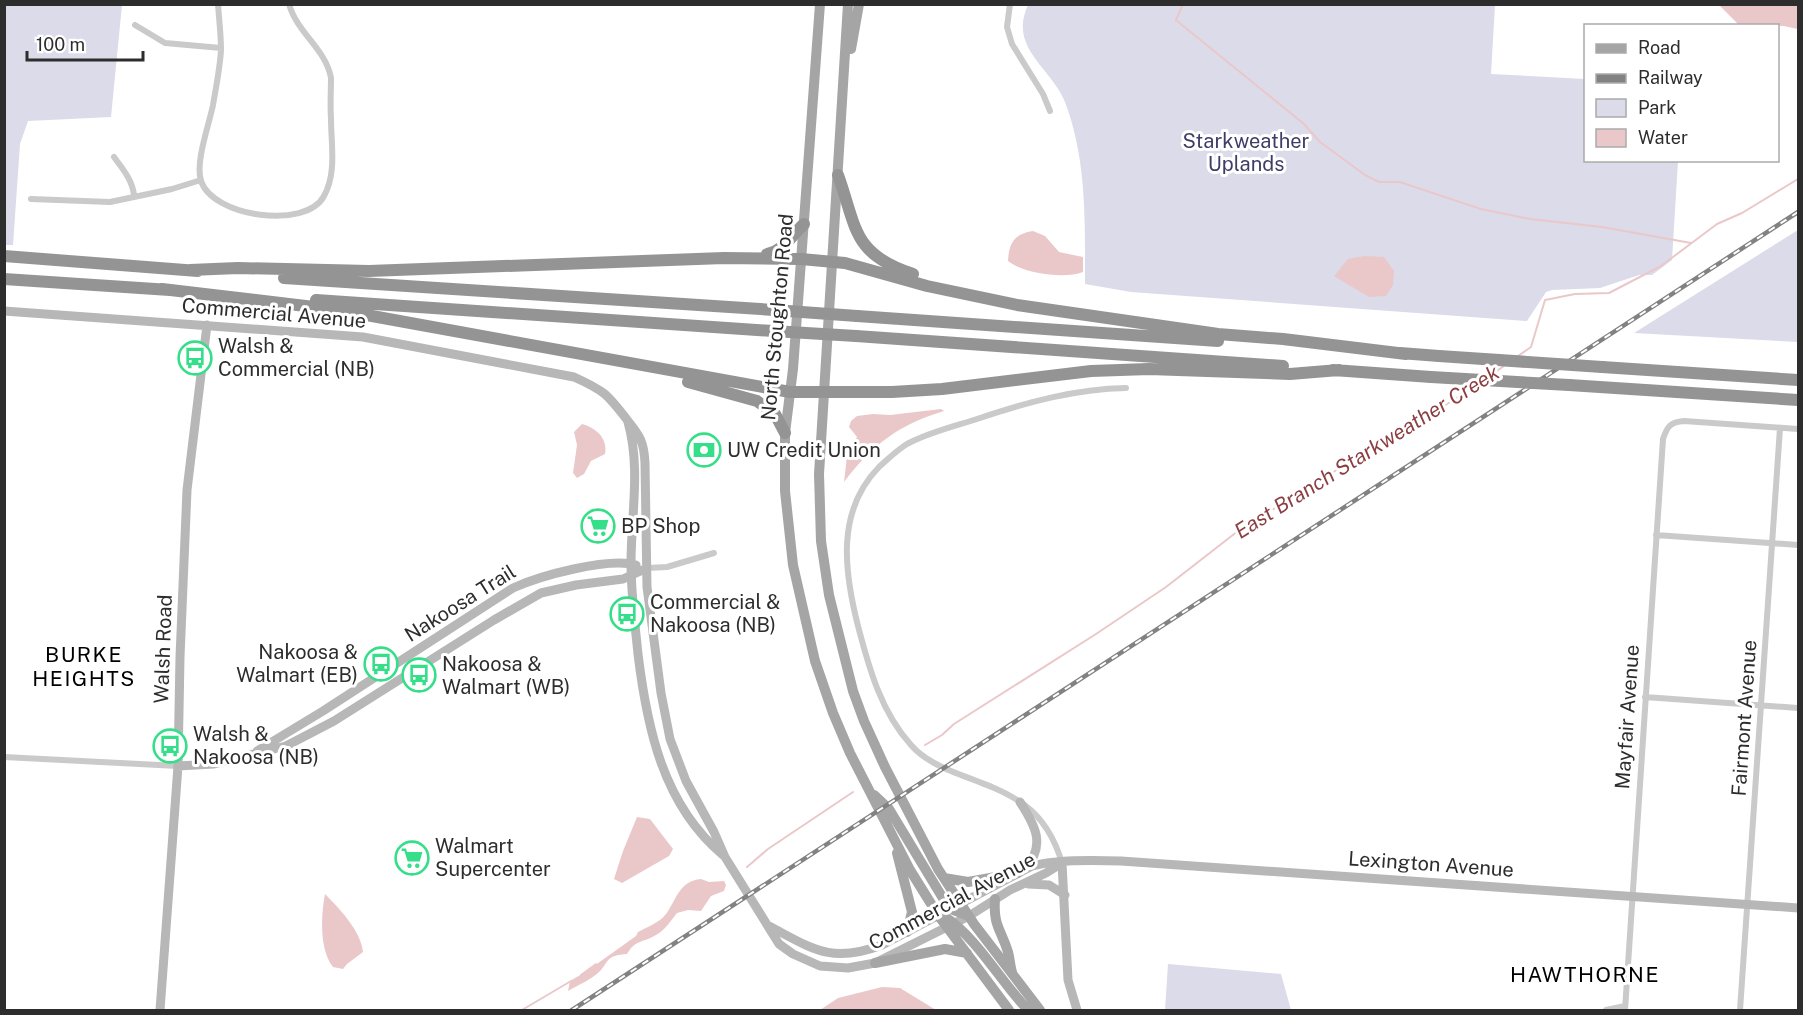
<svg xmlns="http://www.w3.org/2000/svg" width="1803" height="1015" font-family="'Public Sans',sans-serif">
  <rect width="100%" height="100%" fill="#fff"/>
  <!-- green -->
  <path fill="#dbdbea" d="M4,5H122L111,117L28,121L20,144L13,245H4Z
    M1028,5H1495L1491,74L1585,79L1586,160L1678,161L1672,260L1652,275H1639L1600,288L1552,290L1546,292L1527,321L1131,292L1085,284C1085,222 1087,160 1065,102C1051,67 1008,48 1028,5Z
    M1798,230V342L1634,333Z
    M1168,964L1281,974L1291,1010H1165Z"/>
  <!-- water -->
  <path fill="#eac8c9" d="M1719,5H1798V35L1797,29L1784,26L1739,25Z
    M1033,231L1045,236L1059,252L1083,257V272C1065,279 1024,274 1008,261C1009,243 1014,234 1033,231Z
    M1364,256L1384,257L1394,271L1393,285L1386,296L1369,297L1334,276L1348,259Z
    M941,409L944,411C898,425 872,445 844,482L847,456L857,437L849,427L851,421L857,416L873,414L890,415Z
    M582,424C596,428 608,438 605,454L591,461L584,474L577,478L573,473L577,445L574,432Z
    M637,817L650,819L673,849L669,856L622,883L614,879L623,851Z
    M701,879L709,882L724,881L726,885L724,891L711,896L701,911L688,910L677,913C670,922 665,930 656,935C643,943 636,939 627,954C608,956 611,957 601,970C593,979 578,985 568,991L570,981L587,971L636,936L638,932C647,927 659,923 666,914C677,899 679,881 701,879Z
    M325,894C339,908 361,931 363,952L347,964L343,969L333,967C319,949 321,915 325,894Z
    M882,987L900,988L936,1010H820L838,998Z"/>
  <g fill="none" stroke-linecap="round" stroke-linejoin="round">
    <!-- stream -->
    <path stroke="#eac8c9" stroke-width="2" d="M1183,4L1176,20L1182,25L1304,124L1320,142L1365,175L1379,182H1400L1481,209L1530,219L1602,227L1691,243
      M1518,356L1531,347L1545,300L1575,294L1609,293L1661,266L1717,224L1742,213L1798,179
      M1491,375L1504,366
      M925,745L942,735L954,724L1096,634L1166,587L1238,531L1374,447L1406,430L1477,385
      M747,867L768,849L853,792
      M581,975L596,964
      M522,1010L571,981"/>
    <!-- street -->
    <path stroke="#cacaca" stroke-width="6" d="M218,4C219,19 221,35 221,50C220,68 216,87 213,105C209,125 195,162 201,181C213,217 306,230 324,196C337,172 331,144 331,119C330,105 331,91 331,78C326,49 297,33 289,4
      M1010,4L1007,27L1012,44L1043,94L1050,111
      M135,25L165,43L221,48
      M114,157C123,169 133,181 134,196
      M31,199L110,202L172,189L201,180
      M1656,535L1798,545
      M647,568L667,567L714,553
      M1645,697L1798,708
      M4,757L178,766
      M1062,863C1045,806 1012,794 961,775C943,768 924,760 911,745C881,712 869,668 858,626C844,571 836,511 879,467C888,459 897,450 907,444C929,432 956,426 980,418C1028,402 1075,389 1126,388
      M1606,1010L1625,1006
      M1625,1010L1663,439C1667,427 1670,422 1684,421L1798,429
      M1740,1010L1780,428"/>
    <!-- secondary -->
    <path stroke="#b7b7b7" stroke-width="9" d="M4,311L363,337L574,377C605,391 607,394 628,421C640,436 644,442 645,463L647,587L661,693L670,739L686,781L714,832L725,857L779,944L793,954L820,966L848,968L875,963L969,916L1010,890L1046,873L1062,863
      M628,422C641,468 631,516 631,563C631,594 635,624 638,654C647,728 663,805 723,855
      M257,751L323,711L513,588C539,576 608,557 636,565
      M178,766L214,764L286,746L334,721L494,620L541,593L576,585L623,579L647,568
      M1020,802C1035,825 1047,846 1024,870
      M1062,863L1068,980L1077,1010
      M1028,884L1049,885L1065,895
      M769,926C813,949 831,964 882,945L1032,866C1056,859 1095,860 1121,861L1798,908
      M160,1010L178,766L180,657L187,490L207,325"/>
    <!-- primary -->
    <path stroke="#a5a5a5" stroke-width="10" d="M820,4L793,369L785,433V491L793,565L815,661L833,713L850,753L910,870L938,915L1009,1010
      M848,4L819,474L821,541L829,595L853,691L864,721L885,767L938,869L974,924L1040,1010
      M851,49L859,4
      M874,795L889,809L944,900L951,909L969,916
      M897,853L912,912L907,932
      M944,878L968,882L1018,873
      M995,899C993,926 1001,929 1008,952C1010,959 1010,966 1012,972
      M945,917C977,938 1001,982 1028,1010
      M875,963L945,949L967,953"/>
    <!-- highway -->
    <path stroke="#949494" stroke-width="12" d="M838,175C857,228 852,254 913,274
      M767,254C785,250 791,236 804,224
      M4,256L198,271
      M190,270L238,268L369,271L724,258L801,259L845,263L927,286L1017,305L1218,334L1283,339L1406,354
      M284,278L774,310
      M4,279L170,290
      M162,289L339,310L790,392H892L942,389L1091,371L1149,369L1290,374L1339,370
      M316,300L773,331
      M857,316L1218,341
      M856,336L1283,366
      M1400,353L1439,356
      M1602,367L1798,380
      M1333,370L1431,377
      M688,382L757,401L775,414L785,433
      M1569,385L1798,400"/>
    <!-- rail casing -->
    <g stroke="#828282" stroke-width="4.5">
      <path id="rail" d="M572,1010L1798,212"/>
    </g>
    <!-- rail -->
    <use href="#rail" stroke="#fff" stroke-width="2" stroke-dasharray="7" stroke-linecap="butt"/>
    <!-- highway-bridge -->
    <path stroke="#949494" stroke-width="12" d="M774,310L857,316
      M773,331L856,336
      M1439,356L1602,367
      M1431,377L1569,385"/>
  </g>
  <!-- icons -->
  <defs>
    <g id="bus-ring" transform="scale(1.725)"><circle r="9.5" fill="#fff" stroke="#35de88" stroke-width="1.5"/><path d="M-5-6H5V4H4V6H2V4H-2V6H-4V4H-5ZM-3.5-4V0h7V-4ZM-3.5 1.2v1.5H-2V1.2ZM2 1.2v1.5H3.5V1.2Z" fill="#35de88"/></g>
    <g id="bank-ring" transform="scale(1.725)"><circle r="9.5" fill="#fff" stroke="#35de88" stroke-width="1.5"/><path d="M-6-4H6V4H-6ZM0-2.3a2.3 2.3 0 1 0 0 4.6a2.3 2.3 0 1 0 0-4.6Z" fill="#35de88"/></g>
    <g id="supermarket-ring" transform="scale(1.725)"><circle r="9.5" fill="#fff" stroke="#35de88" stroke-width="1.5"/><path d="M-6-5.5h2.5l.6 2H6L4.5 2H-2.5L-4.4-4H-6ZM-1.5 3.2a1.3 1.3 0 1 0 .1 0ZM3 3.2a1.3 1.3 0 1 0 .1 0Z" fill="#35de88"/></g>
  </defs>
  <g fill-rule="evenodd">
    <use href="#bus-ring" x="195" y="358"/>
    <use href="#bank-ring" x="704" y="450"/>
    <use href="#supermarket-ring" x="598" y="526"/>
    <use href="#bus-ring" x="627" y="614"/>
    <use href="#bus-ring" x="381" y="664"/>
    <use href="#bus-ring" x="419" y="675"/>
    <use href="#bus-ring" x="170" y="746"/>
    <use href="#supermarket-ring" x="412" y="858"/>
  </g>
  <g text-anchor="middle" stroke-width="6" stroke-linejoin="round" paint-order="stroke">
    <!-- park labels -->
    <g font-size="20" fill="#403c67" stroke="#fff">
      <text x="1246" y="148">Starkweather<tspan x="1246" dy="23">Uplands</tspan></text>
    </g>
    <!-- street labels -->
    <g font-size="20" fill="#2d2d2d" stroke="#fff">
      <text transform="translate(274 313) rotate(5)" y="7">Commercial Avenue</text>
      <text transform="translate(777 317) rotate(-85)" y="7">North Stoughton Road</text>
      <text transform="translate(460 603) rotate(-32)" y="7">Nakoosa Trail</text>
      <text transform="translate(163 649) rotate(-88)" y="7">Walsh Road</text>
      <text transform="translate(1627 717) rotate(-86)" y="7">Mayfair Avenue</text>
      <text transform="translate(1744 718) rotate(-86)" y="7">Fairmont Avenue</text>
      <text transform="translate(1431 864) rotate(4)" y="7">Lexington Avenue</text>
      <text transform="translate(952 901) rotate(-28)" y="7">Commercial Avenue</text>
    </g>
    <!-- poi labels -->
    <g font-size="20" fill="#2d2d2d" stroke="#fff" text-anchor="start">
      <text x="218" y="353">Walsh &amp;<tspan x="218" dy="23">Commercial (NB)</tspan></text>
      <text x="727" y="457">UW Credit Union</text>
      <text x="621" y="533">BP Shop</text>
      <text x="650" y="609">Commercial &amp;<tspan x="650" dy="23">Nakoosa (NB)</tspan></text>
      <text x="358" y="659" text-anchor="end">Nakoosa &amp;<tspan x="358" dy="23">Walmart (EB)</tspan></text>
      <text x="442" y="671">Nakoosa &amp;<tspan x="442" dy="23">Walmart (WB)</tspan></text>
      <text x="193" y="741">Walsh &amp;<tspan x="193" dy="23">Nakoosa (NB)</tspan></text>
      <text x="435" y="853">Walmart<tspan x="435" dy="23">Supercenter</tspan></text>
    </g>
    <!-- water labels -->
    <g font-size="21" font-style="italic" fill="#8c3f42" stroke="#fff">
      <text transform="translate(1367 452) rotate(-32)" y="7">East Branch Starkweather Creek</text>
    </g>
    <!-- neighbourhood labels -->
    <g font-size="21" letter-spacing="1.5" fill="#000" stroke="#fff">
      <text x="84" y="662">BURKE<tspan x="84" dy="24">HEIGHTS</tspan></text>
      <text x="1585" y="982">HAWTHORNE</text>
    </g>
  </g>
  <!-- border -->
  <rect width="1803" height="1015" fill="none" stroke="#2d2d2d" stroke-width="12"/>
  <!-- legend -->
  <rect x="1584" y="24" width="195" height="138" fill="#ffffff" stroke="#ababab" stroke-width="1.5"/>
  <rect x="1596" y="44" width="30" height="9" fill="#a5a5a5" stroke="#ababab" stroke-width="1.5"/>
  <text x="1638" y="54" font-size="18" fill="#2d2d2d">Road</text>
  <rect x="1596" y="74" width="30" height="9" fill="#828282" stroke="#ababab" stroke-width="1.5"/>
  <text x="1638" y="84" font-size="18" fill="#2d2d2d">Railway</text>
  <rect x="1596" y="99" width="30" height="18" fill="#dbdbea" stroke="#ababab" stroke-width="1.5"/>
  <text x="1638" y="114" font-size="18" fill="#2d2d2d">Park</text>
  <rect x="1596" y="129" width="30" height="18" fill="#eac8c9" stroke="#ababab" stroke-width="1.5"/>
  <text x="1638" y="144" font-size="18" fill="#2d2d2d">Water</text>
  <!-- scale -->
  <path d="M27 51v9h116v-9" fill="none" stroke="#2d2d2d" stroke-width="3"/>
  <text x="36" y="51" font-size="18" fill="#2d2d2d" stroke="#ffffff" stroke-width="4.5" paint-order="stroke">100 m</text>
</svg>
